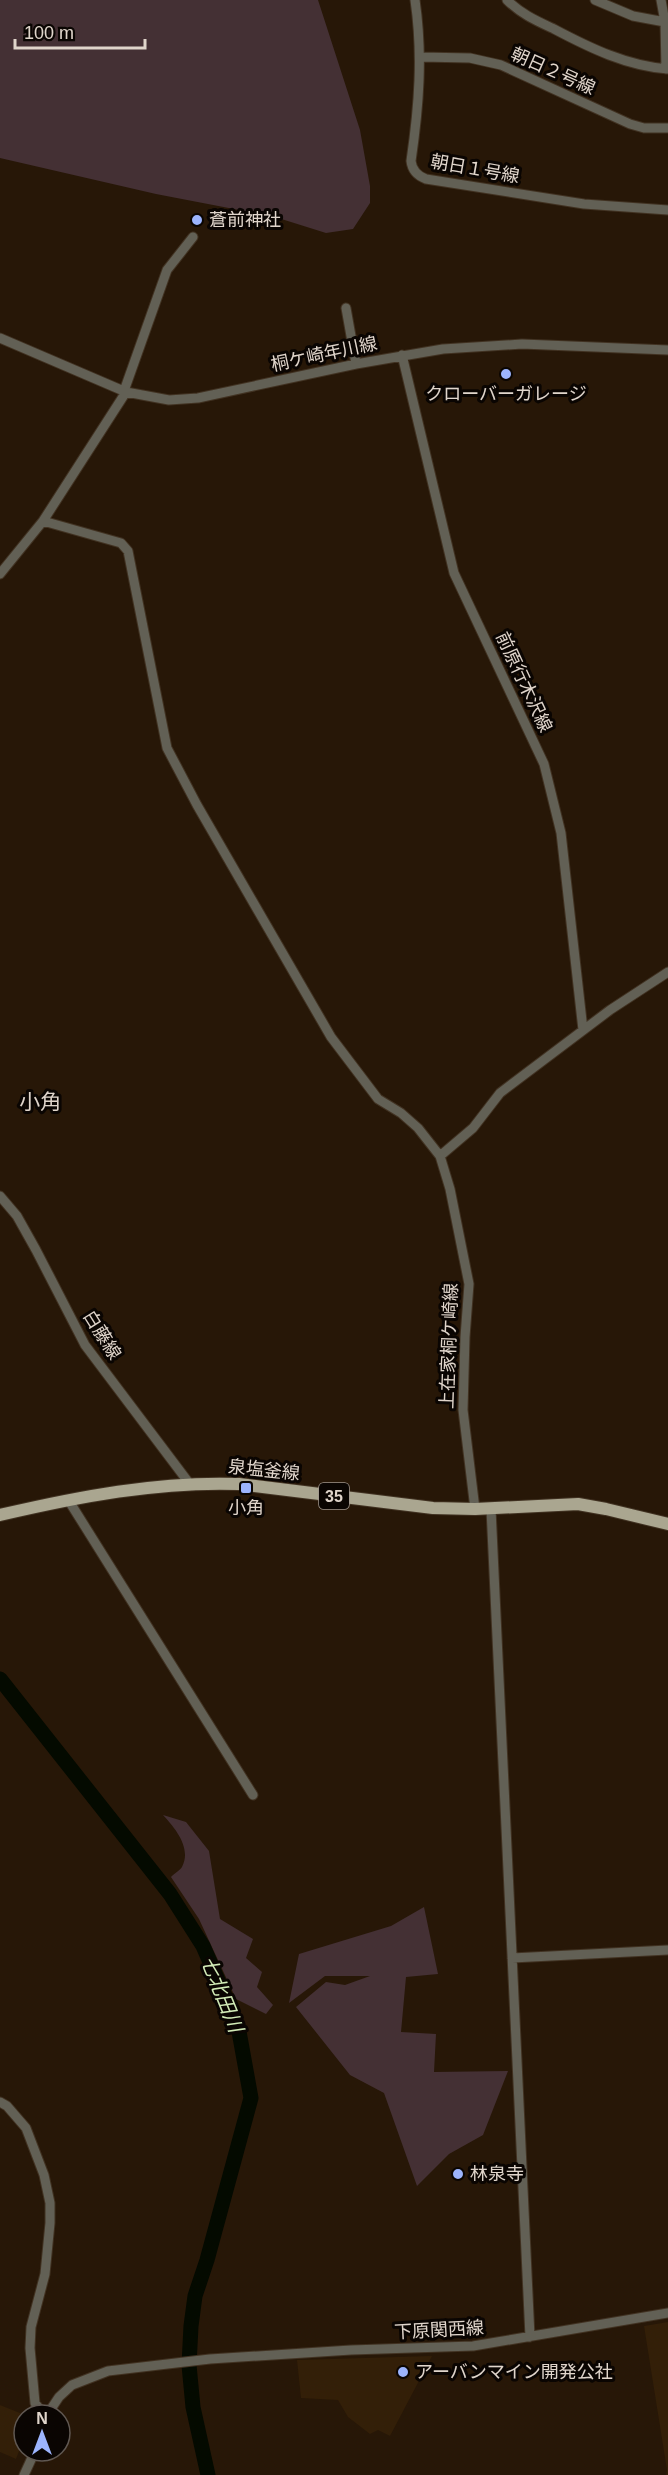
<svg xmlns="http://www.w3.org/2000/svg" width="668" height="2475" font-family="Helvetica,'Noto Sans JP',sans-serif">
  <rect width="100%" height="100%" fill="#271707"/>
  <!-- built -->
  <path fill="#331f08" d="M668,2322V2475H666L667,2470L644,2326Z
    M432,2356L390,2436L378,2430L370,2434L348,2417L338,2400L301,2398L297,2360Z
    M0,2405L25,2415L24,2438L16,2459L0,2452Z"/>
  <!-- green -->
  <path fill="#443034" d="M0,0H318L360,130L370,186V203L353,229L326,233L275,217L156,194L0,158Z
    M163,1815L186,1822L209,1851L220,1919L253,1939L246,1958L262,1972L257,1987L273,2005L266,2014L236,1999L199,1919L171,1877C174,1874 180,1870 182,1867C192,1848 175,1828 163,1815Z
    M424,1907L438,1974L406,1977L401,2032L436,2034L434,2072L508,2071L483,2135L449,2154L417,2186L384,2093L350,2075L296,2007L326,1982L345,1985L370,1976H325L289,2003L299,1954L391,1926Z"/>
  <g fill="none" stroke-linecap="round" stroke-linejoin="round">
    <!-- river -->
    <path stroke="#040a00" stroke-width="15" d="M0,1679L170,1894L203,1946L238,2026L251,2098L207,2260L195,2296L191,2326L189,2365L193,2407L208,2475"/>
    <!-- minor casing -->
    <g stroke="#413222" stroke-width="11">
      <path id="minor" d="M415,0C423,55 419,106 411,161C412,170 418,176 426,179L584,204L668,210
        M507,0C521,14 537,21 554,29C590,48 627,66 668,69
        M595,0L633,16L665,22
        M661,0L665,22L666,69
        M421,57L470,58L501,65L630,124L644,128H668
        M346,308L356,364
        M0,338L126,392L169,400L198,398L356,364L443,349L522,344L668,350
        M402,355L454,573L544,764L561,833L583,1030
        M124,391L167,270L193,237
        M43,521L121,543L128,551L167,748L197,805L331,1037L378,1099L401,1113L418,1128L440,1156
        M0,574L43,521L126,392
        M0,1196L17,1216L36,1250L85,1345L189,1483
        M69,1501L253,1795
        M475,1509L463,1410L465,1337L469,1284L450,1189L440,1156L473,1128L500,1093L610,1010L668,972
        M491,1509L530,2337
        M512,1958L668,1950
        M0,2102L7,2106L26,2128L44,2175L50,2203V2223L45,2274L31,2327L30,2348L35,2403L44,2415
        M47,2415L59,2397L72,2385L108,2371L210,2359L351,2350L473,2346L668,2313
        M24,2475L35,2451"/>
    </g>
    <!-- major casing -->
    <g stroke="#413222" stroke-width="14">
      <path id="major" d="M0,1515C77,1497 159,1481 239,1484L433,1508L475,1509L578,1504L606,1509L668,1524"/>
    </g>
    <!-- minor -->
    <use href="#minor" stroke="#626055" stroke-width="9"/>
    <!-- major -->
    <use href="#major" stroke="#aaa690" stroke-width="12"/>
  </g>
  <!-- markers -->
  <g fill="#9cb4fd" stroke="#0a0502" stroke-width="2">
    <circle cx="197" cy="220" r="6"/>
    <circle cx="506" cy="374" r="6"/>
    <rect x="240" y="1482" width="12" height="12" rx="3"/>
    <circle cx="458" cy="2174" r="6"/>
    <circle cx="403" cy="2372" r="6"/>
  </g>
  <g text-anchor="middle" stroke-width="6" stroke-linejoin="round" paint-order="stroke">
    <!-- shield labels -->
    <rect fill="#0a0502" stroke="#a0978f" stroke-width="1.5" x="319" y="1483" width="30" height="26" rx="4.5"/>
    <g font-size="16" font-weight="bold" fill="#e0d5cb">
      <text x="334" y="1502">35</text>
    </g>
    <!-- street labels -->
    <g font-size="18" fill="#e0d5cb" stroke="#0a0502">
      <text transform="translate(553 71) rotate(24)" y="6">朝日２号線</text>
      <text transform="translate(475 169) rotate(10)" y="6">朝日１号線</text>
      <text transform="translate(324 354) rotate(-12)" y="6">桐ケ崎年川線</text>
      <text transform="translate(524 682) rotate(65)" y="6">前原行木沢線</text>
      <text transform="translate(102 1335) rotate(58)" y="6">白藤線</text>
      <text transform="translate(449 1346) rotate(-88)" y="6">上在家桐ケ崎線</text>
      <text transform="translate(264 1470) rotate(6)" y="6">泉塩釜線</text>
      <text transform="translate(439 2330) rotate(-3)" y="6">下原関西線</text>
    </g>
    <!-- poi labels -->
    <g font-size="18" fill="#e0d5cb" stroke="#0a0502" text-anchor="start">
      <text x="209" y="226">蒼前神社</text>
      <text x="506" y="400" text-anchor="middle">クローバーガレージ</text>
      <text x="246" y="1514" text-anchor="middle">小角</text>
      <text x="470" y="2180">林泉寺</text>
      <text x="415" y="2378">アーバンマイン開発公社</text>
    </g>
    <!-- water labels -->
    <g font-size="20" font-style="italic" fill="#d1eab6" stroke="#0a0502">
      <text transform="translate(222 1994) rotate(68)" y="7">七北田川</text>
    </g>
    <!-- quarter labels -->
    <g font-size="21" fill="#e0d5cb" stroke="#0a0502">
      <text x="40" y="1109">小角</text>
    </g>
  </g>
  <!-- north arrow -->
  <g transform="translate(42 2433)"><circle r="28" fill="#0a0502" stroke="#605852" stroke-width="1.5"/>
  <path d="M0-4.5L10 22L0 15L-10 22Z" fill="#9cb4fd"/>
  <text y="-9" font-size="16" font-weight="bold" text-anchor="middle" fill="#e0d5cb">N</text>
  </g>
  <!-- scale -->
  <path d="M15 39v9h130v-9" fill="none" stroke="#e0d5cb" stroke-width="3"/>
  <text x="24" y="39" font-size="18" fill="#e0d5cb" stroke="#0a0502" stroke-width="4.5" paint-order="stroke">100 m</text>
</svg>
